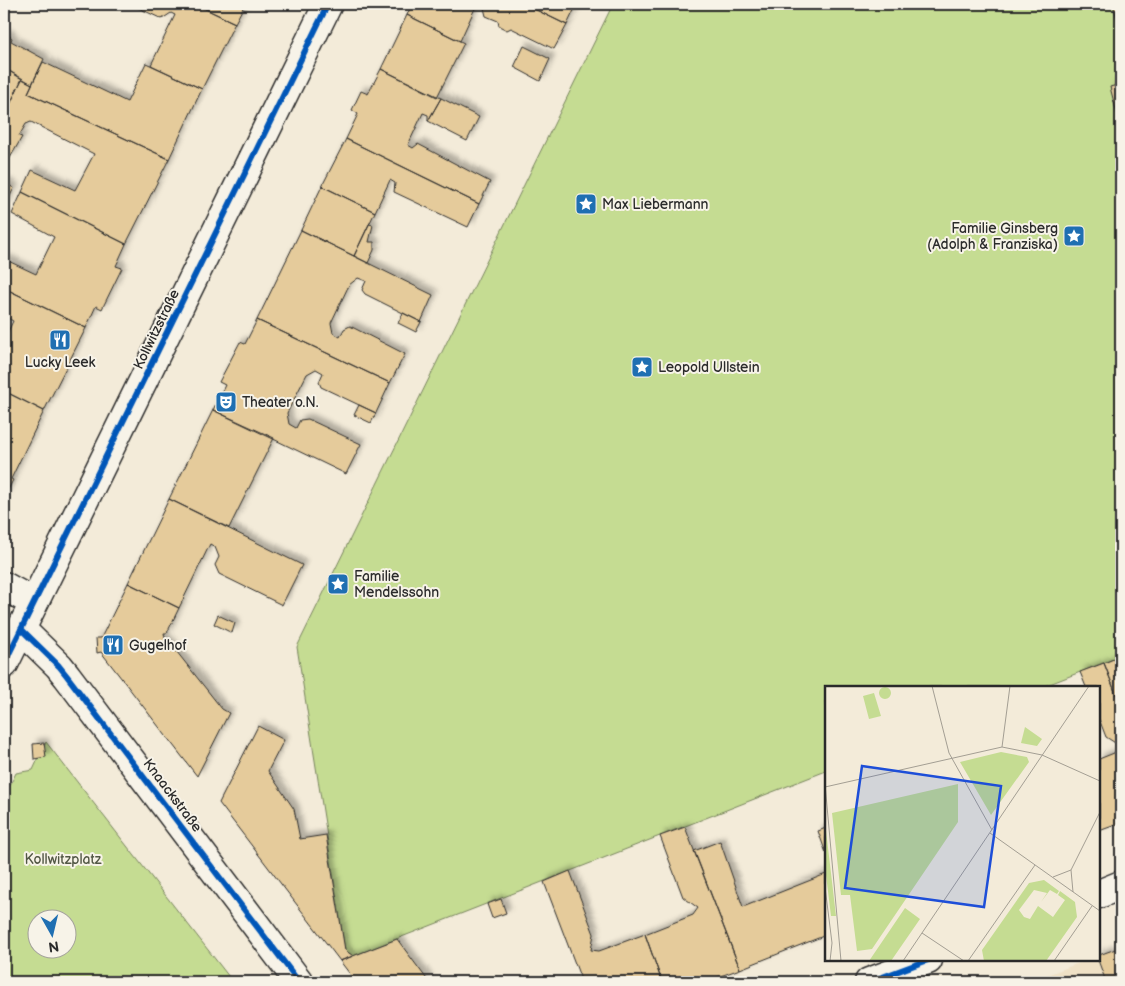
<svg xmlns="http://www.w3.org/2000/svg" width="1125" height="986" font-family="'Balsamiq Sans',sans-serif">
  <defs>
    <filter id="shadow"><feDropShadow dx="4.5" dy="-4.5" stdDeviation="2.5" flood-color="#0004"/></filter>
  </defs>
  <rect width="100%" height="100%" fill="#f3ebd9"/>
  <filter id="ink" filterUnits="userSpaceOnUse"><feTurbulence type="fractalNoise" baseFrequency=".02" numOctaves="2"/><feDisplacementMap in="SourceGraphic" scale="10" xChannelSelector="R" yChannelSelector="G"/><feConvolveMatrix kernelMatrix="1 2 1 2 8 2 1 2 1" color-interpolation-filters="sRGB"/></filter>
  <g filter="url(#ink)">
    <!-- built -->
    <path fill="#efe1c6" d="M1087,960H1098L1106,982H1028Z"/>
    <!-- green -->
    <path fill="#c5dc92" stroke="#78845e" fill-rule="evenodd" d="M613,4H1121V656L1042,687H826V771L353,956L345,950L297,647Z
      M46,742L233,982H4V797L16,773L33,770ZM38,918H68V948H38Z"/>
    <!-- building -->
    <path fill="#e5cb9b" stroke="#2b2b2b" filter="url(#shadow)" d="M130,4H195L235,23L202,89L151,65L175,15L171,13L162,19Z
      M195,4H245L235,23Z
      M412,4H477L460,41L407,15Z
      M483,4H524L567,25L554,49L511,28L507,30L499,26L498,21L486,16Z
      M524,4H577L567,25Z
      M1113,4H1121V34Z
      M407,15L464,43L437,97L381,69Z
      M4,33L12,38L11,41L44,59L32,84L4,68Z
      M524,46L550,59L540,81L514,67Z
      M43,62L127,102L146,63L202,89L169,159L28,93Z
      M4,68L22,79L10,104L4,101Z
      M381,69L441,98L428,121V115L423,113L408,145L413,148L418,144L490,182L479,204L346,139L358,114L352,110L361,91L368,94Z
      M22,79L32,84L28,93L169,159L126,244L22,192L32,170L75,190L94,154L31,122L26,124L19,136L22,137L10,158L4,155V117Z
      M1121,84V113L1117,114L1110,87Z
      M441,98L479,117L467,141L428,121Z
      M346,139L479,204L468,227L394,192L395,183L390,180L375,212L322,186Z
      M4,183L14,188L4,208Z
      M322,186L375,212L354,256L301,230Z
      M22,192L126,244L116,266L122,268L102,309L96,306L86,328L4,288V259L36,274L54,237L12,214Z
      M369,224L373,225L369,242H374V250L368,263L354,256Z
      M301,230L433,295L421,322L365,294L362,290L366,281L358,278L349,285L331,323L333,333L340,337L344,329L350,326L405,354L390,383L257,320Z
      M4,288L86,328L44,411L4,391V340L13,321L4,316Z
      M403,313L421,322L416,332L398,323Z
      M257,320L390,383L376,413L321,387L319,382L323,373L316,369L307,374L287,413L289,424L296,428L300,420L308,419L361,444L346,474L213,410L225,385L219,382L240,342L245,344Z
      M4,391L44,411L11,479L13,480L4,498Z
      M359,405L376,413L371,423L354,415Z
      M213,410L274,438L229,528L169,499Z
      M169,499L302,565L282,605L219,574L215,565L219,557L215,547L210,544L179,608L128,583Z
      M128,583L179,608L167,633H164L166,642H169L222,709L229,713L197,776L101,652L97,653L96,638H101Z
      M218,615L235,623L232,633L214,624Z
      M1121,656V707L1104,663Z
      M1104,663L1121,707V823L1099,831V759L1114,753L1120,746L1106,737L1099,719V687H1086L1080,672Z
      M258,726L284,740L268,771L294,809L300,839L326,835L345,950L353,956L340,961L219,803Z
      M44,743L46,757L34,759L33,744Z
      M685,827L740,969L704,982H662L645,934L693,915L698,908L683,897L660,836Z
      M826,828V853L818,831Z
      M720,841L743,907L826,874V935L740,969L694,851Z
      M570,871L594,934L591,950L599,951L645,934L662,982H582L544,882Z
      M501,899L506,913L492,918L487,904Z
      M397,939L429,982H356L340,961Z
      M1121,947V982H1106L1098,960L1099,955Z"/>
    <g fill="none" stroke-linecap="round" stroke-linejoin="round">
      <!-- minor casing -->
      <g stroke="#2b2b2b" stroke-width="31">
        <path id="minor" d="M4,586L33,602
          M21,629L59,666L67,676L299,982
          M4,664C112,444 220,224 328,4
          M1099,894L1121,885
          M869,982L928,960"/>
      </g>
      <!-- minor -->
      <use href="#minor" stroke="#f7f3e8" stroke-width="28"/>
      <!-- cycleway casing -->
      <g stroke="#f7f3e8" stroke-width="9">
        <path id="cycleway" d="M21,629L59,666L67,676L299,982
          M4,664C112,444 220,224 328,4
          M869,982L928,960"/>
      </g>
      <!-- cycleway -->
      <use href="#cycleway" stroke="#0057b8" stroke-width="6"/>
    </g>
  </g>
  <!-- icons -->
  <defs>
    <g id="sight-square" transform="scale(1.125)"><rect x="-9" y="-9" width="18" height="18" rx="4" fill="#1f6fb2" stroke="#f7f3e8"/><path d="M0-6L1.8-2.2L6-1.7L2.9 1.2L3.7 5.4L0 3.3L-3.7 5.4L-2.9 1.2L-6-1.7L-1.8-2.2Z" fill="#fff"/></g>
    <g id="restaurant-square" transform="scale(1.125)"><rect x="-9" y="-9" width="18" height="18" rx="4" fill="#1f6fb2" stroke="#f7f3e8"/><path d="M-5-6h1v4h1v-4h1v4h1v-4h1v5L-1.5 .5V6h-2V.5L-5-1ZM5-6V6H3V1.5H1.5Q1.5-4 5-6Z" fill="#fff"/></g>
    <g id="theatre-square" transform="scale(1.125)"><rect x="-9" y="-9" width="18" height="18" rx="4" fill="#1f6fb2" stroke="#f7f3e8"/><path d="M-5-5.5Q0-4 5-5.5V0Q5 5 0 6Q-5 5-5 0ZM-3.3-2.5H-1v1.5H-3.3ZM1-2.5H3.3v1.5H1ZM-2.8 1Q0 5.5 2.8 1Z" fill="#fff"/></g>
  </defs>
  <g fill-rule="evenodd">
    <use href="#sight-square" x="586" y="204"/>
    <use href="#sight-square" x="1074" y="236"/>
    <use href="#restaurant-square" x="60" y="340"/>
    <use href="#sight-square" x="642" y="367"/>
    <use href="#theatre-square" x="226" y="402"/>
    <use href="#sight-square" x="338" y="584"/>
    <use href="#restaurant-square" x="113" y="645"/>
  </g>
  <g text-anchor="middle" stroke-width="4" stroke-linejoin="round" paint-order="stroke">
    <!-- poi labels -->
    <g font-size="14" fill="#2b2b2b" stroke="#f7f3e8" text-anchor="start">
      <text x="602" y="209">Max Liebermann</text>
      <text x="1058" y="233" text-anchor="end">Familie Ginsberg<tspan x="1058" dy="16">(Adolph &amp; Franziska)</tspan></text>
      <text x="60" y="367" text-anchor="middle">Lucky Leek</text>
      <text x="658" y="372">Leopold Ullstein</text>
      <text x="242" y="407">Theater o.N.</text>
      <text x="354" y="581">Familie<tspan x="354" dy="16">Mendelssohn</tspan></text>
      <text x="129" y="650">Gugelhof</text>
    </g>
    <!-- street labels -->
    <g font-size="14" fill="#2b2b2b" stroke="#f7f3e8">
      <text transform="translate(156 329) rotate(-64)" y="5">Kollwitzstraße</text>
      <text transform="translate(173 795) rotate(53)" y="5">Knaackstraße</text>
    </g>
    <!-- park labels -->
    <g font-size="14" fill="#525745" stroke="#f7f3e8">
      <text x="63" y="864">Kollwitzplatz</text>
    </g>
  </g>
  <!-- overview -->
  <g transform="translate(825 686)">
    <rect width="275" height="275" fill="#f3ebd9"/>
    <path d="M54 7a6 6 0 1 1 12 0a6 6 0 1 1-12 0ZM49,7L56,30L44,33L38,10ZM200,41L217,53L212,60L196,57ZM176,66L202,71L204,76L166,129L135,76ZM133,98V136L47,263L32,265L25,209H16L7,127ZM0,136L11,230H6L0,181ZM219,194L234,205L232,208L225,204L216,216L222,207L209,204L194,224L199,231L205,233L213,220L228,231L240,214L233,209L235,205L250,216L252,231L221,275H159L157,264L204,197ZM80,222L95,233L66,275H44Z" fill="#c5dc92"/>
    <path fill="none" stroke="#a39e93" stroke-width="1" d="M107,0L124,67L167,144M177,61L185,0M0,98L16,275M0,101L177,61L217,69L275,95M165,147L275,225M246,184L275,126M246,184L248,206M228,191L246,184M0,201L7,257L5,275M97,247L139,275M78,275L264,0M143,275L210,179M229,275L267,220"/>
    <path fill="#1d4ed8" fill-opacity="0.15" stroke="#1d4ed8" stroke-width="2.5" d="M37,80L176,100L159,221L20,202Z"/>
    <rect width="275" height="275" fill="none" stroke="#2b2b2b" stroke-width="2.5"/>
  </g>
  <!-- margin -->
  <rect width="1125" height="986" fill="none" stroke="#f7f3e8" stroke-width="20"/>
  <rect x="10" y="10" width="1105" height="966" fill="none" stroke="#2b2b2b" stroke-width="2" filter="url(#ink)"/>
  <!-- north arrow -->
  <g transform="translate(52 934) rotate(172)"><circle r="24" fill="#f7f3e8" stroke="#a5a39c"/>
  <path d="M0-4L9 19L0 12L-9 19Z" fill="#1f6fb2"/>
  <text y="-8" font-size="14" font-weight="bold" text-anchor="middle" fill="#2b2b2b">N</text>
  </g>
</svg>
